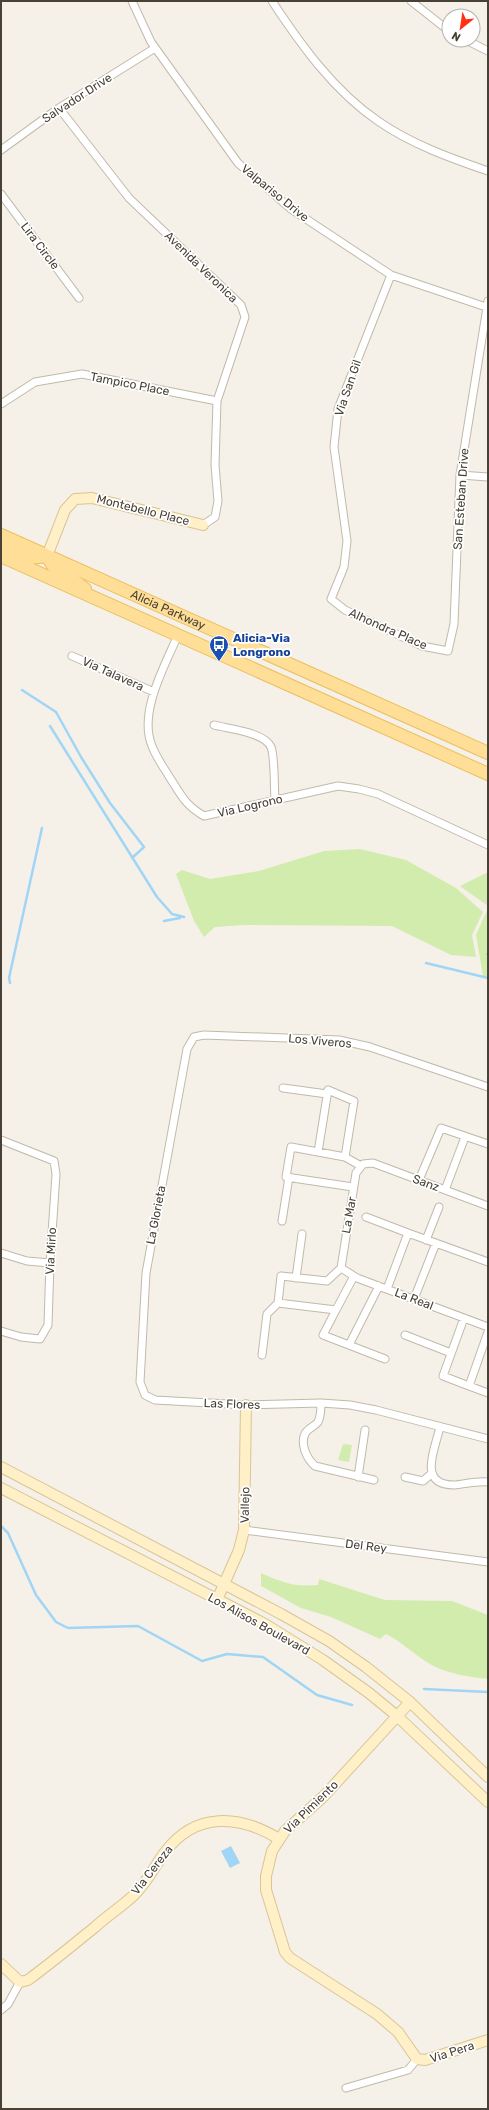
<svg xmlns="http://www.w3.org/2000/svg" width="489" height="2110" font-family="Rubik,sans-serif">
  <rect width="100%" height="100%" fill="#f5f1e8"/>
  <!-- green -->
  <path fill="#d2ecae" d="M360,849L406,860L456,888L483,912L472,935L476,957L451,955L392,926L244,925L215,927L204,937L194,921L176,874L182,870L210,879L259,871L324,851Z
    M488,872V906L460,886Z
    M488,908V977L483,976L476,935Z
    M343,1444L352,1445L349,1462L338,1460Z
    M261,1573C284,1583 293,1587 318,1585L319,1579L385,1600L452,1601L488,1615V1679C469,1677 447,1674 430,1664C415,1655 402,1642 386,1634L380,1639L331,1617L301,1608L261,1586Z"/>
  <!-- water -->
  <path fill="#a0d5f6" d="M231,1846L240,1863L230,1868L221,1851Z"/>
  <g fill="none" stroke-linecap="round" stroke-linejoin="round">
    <!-- stream -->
    <path stroke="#a0d5f6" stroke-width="2.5" d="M22,690L56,712L81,757L110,803L144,847L132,858
      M50,726L157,897L172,914L184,917
      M164,921L180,918
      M487,954H488
      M426,963L488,978
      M10,983L9,978L42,828
      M1,1526L8,1533L36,1595L56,1622L68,1628L138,1626L202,1661L227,1654L263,1657L317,1695L352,1705
      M424,1689L488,1692"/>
    <!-- street casing -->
    <g stroke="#c2b9aa" stroke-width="9">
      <path id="street" d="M132,1L151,42L238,163L291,209L391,275L486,307
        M272,1C301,45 334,91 378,121C411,144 450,158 488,171
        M411,1L449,31
        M466,40L488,51
        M59,108L129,198L241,305L245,317L217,401L215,465L218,501L215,517L203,525
        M1,150L59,108L155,48
        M1,194L79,298
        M391,275L338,409L334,447L347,541L344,567L331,599L345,610L422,646L448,651L454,624L460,475L488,301
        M1,404L35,382L82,374L217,401
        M460,475L488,477
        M178,635C165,665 138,713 152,746C156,757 164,768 170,778C182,796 185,805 204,816L338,786L359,789L378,794L488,845
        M72,656L154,692
        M214,725C229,729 264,732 271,747C275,757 274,788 275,800
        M488,1087L370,1047L339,1040L204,1035L194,1037L187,1049L146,1273L140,1382L145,1395L155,1400L246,1405L321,1403L350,1405L376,1410L488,1439
        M283,1088L327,1094
        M1,1140L54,1161L56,1174L50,1263L48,1325L40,1339L21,1337L1,1331
        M318,1152L328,1090L354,1101L345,1157
        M419,1180L441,1128L488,1144
        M353,1187L286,1177L291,1147L345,1157L361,1166
        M445,1190L465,1137
        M366,1217L408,1233L387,1289
        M282,1221L289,1177
        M408,1233L488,1262
        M426,1240L439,1207
        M1,1253L27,1261L50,1263
        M341,1268L356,1173L363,1164L373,1163L488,1206
        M341,1268L357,1278L488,1327
        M296,1278L302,1234
        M414,1299L436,1243
        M278,1303L336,1310L354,1276
        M336,1310L323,1335L385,1359
        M464,1318L443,1376L469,1386L488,1332
        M405,1335L451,1353
        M349,1345L379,1286
        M262,1355L267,1314L278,1303L281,1276L327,1281L341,1268
        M469,1386L488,1393
        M321,1403C321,1409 321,1416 318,1422C315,1426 309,1428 306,1432C299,1443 307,1459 315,1466L374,1480
        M440,1427C435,1449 417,1485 454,1485C465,1484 476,1481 488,1482
        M358,1477L365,1430
        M405,1477L423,1481L431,1474
        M244,1530L488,1562
        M1,2010L8,2004L20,1982
        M346,2088L408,2070L417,2059"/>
    </g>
    <!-- secondary casing -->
    <g stroke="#d9c595" stroke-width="12">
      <path id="secondary" d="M47,556L65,510L75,499L92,498L203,525
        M1,1467L281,1614L329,1641L366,1667L410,1702L488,1777
        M1,1488L265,1624L323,1660L369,1693L397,1716L488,1802
        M217,1600L239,1550L244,1530L246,1405
        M410,1702L324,1796L285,1831L272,1851L266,1876V1890L285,1952L290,1958L377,2014L398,2032L417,2059L425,2060L488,2040
        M1,1964L20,1982L28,1980C51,1963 73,1945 95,1927C107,1916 121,1907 133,1896C147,1883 154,1867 165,1852C196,1811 240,1815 279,1839"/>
    </g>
    <!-- primary casing -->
    <g stroke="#edbe5e" stroke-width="14">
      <g id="primary">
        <path id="s1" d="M1,535L488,753"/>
        <path d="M1,547L30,558L47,556L55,569L71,578L85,589"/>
        <path d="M1,556L488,774"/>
      </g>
    </g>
    <!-- street -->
    <use href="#street" stroke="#fff" stroke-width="7"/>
    <!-- secondary -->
    <use href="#secondary" stroke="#fff0c8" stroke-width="10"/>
    <!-- primary -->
    <use href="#primary" stroke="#ffdf97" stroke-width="12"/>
  </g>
  <!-- icons -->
  <defs>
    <g id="bus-pin" transform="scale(1)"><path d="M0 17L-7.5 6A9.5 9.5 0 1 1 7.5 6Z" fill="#1a4fb4" stroke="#fff"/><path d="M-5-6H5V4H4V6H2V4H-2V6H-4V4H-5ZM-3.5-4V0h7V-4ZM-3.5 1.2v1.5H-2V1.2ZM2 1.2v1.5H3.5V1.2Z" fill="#fff"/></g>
  </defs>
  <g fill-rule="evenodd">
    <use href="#bus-pin" x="219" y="645"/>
  </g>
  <g text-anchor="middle" stroke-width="3.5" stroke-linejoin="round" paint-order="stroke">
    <!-- street labels -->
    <g font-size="12" fill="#494136" stroke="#fff">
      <text transform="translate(77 98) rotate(-33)" y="4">Salvador Drive</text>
      <text transform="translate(275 193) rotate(39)" y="4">Valpariso Drive</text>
      <text transform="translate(40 246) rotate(53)" y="4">Lira Circle</text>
      <text transform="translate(201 267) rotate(44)" y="4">Avenida Veronica</text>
      <text transform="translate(130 384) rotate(11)" y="4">Tampico Place</text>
      <text transform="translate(348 388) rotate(-71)" y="4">Via San Gil</text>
      <text transform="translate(461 499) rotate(-86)" y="4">San Esteban Drive</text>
      <text transform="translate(143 510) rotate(14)" y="4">Montebello Place</text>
      <text dy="4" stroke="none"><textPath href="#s1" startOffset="183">Alicia Parkway</textPath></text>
      <text transform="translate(388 629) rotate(24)" y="4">Alhondra Place</text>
      <text transform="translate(113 674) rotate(24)" y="4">Via Talavera</text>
      <text transform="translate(250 806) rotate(-13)" y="4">Via Logrono</text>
      <text transform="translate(320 1041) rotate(5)" y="4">Los Viveros</text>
      <text transform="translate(426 1183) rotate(20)" y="4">Sanz</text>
      <text transform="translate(156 1215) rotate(-79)" y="4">La Glorieta</text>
      <text transform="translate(349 1215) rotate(-80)" y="4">La Mar</text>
      <text transform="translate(51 1251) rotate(-87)" y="4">Via Mirlo</text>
      <text transform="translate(414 1299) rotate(21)" y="4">La Real</text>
      <text transform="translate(232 1404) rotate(2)" y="4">Las Flores</text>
      <text transform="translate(245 1505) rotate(-89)" y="4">Vallejo</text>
      <text transform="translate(366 1546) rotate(7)" y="4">Del Rey</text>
      <text transform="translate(259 1624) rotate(29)" y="4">Los Alisos Boulevard</text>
      <text transform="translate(311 1807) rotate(-44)" y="4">Via Pimiento</text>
      <text transform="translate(152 1870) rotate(-52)" y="4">Via Cereza</text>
      <text transform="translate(452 2052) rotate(-18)" y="4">Via Pera</text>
    </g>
    <!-- transit labels -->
    <g font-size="12" font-weight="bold" fill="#164399" stroke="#fff" text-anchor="start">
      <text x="233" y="642">Alicia-Via<tspan x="233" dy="14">Longrono</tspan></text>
    </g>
  </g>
  <!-- border -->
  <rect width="489" height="2110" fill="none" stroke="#494136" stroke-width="4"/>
  <!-- north arrow -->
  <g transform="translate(461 28) rotate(210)"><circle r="19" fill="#ffffff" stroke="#b6b3af"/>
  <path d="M0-3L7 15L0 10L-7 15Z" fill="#ff3215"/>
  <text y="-6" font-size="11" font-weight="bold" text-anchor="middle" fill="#494136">N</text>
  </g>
</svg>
